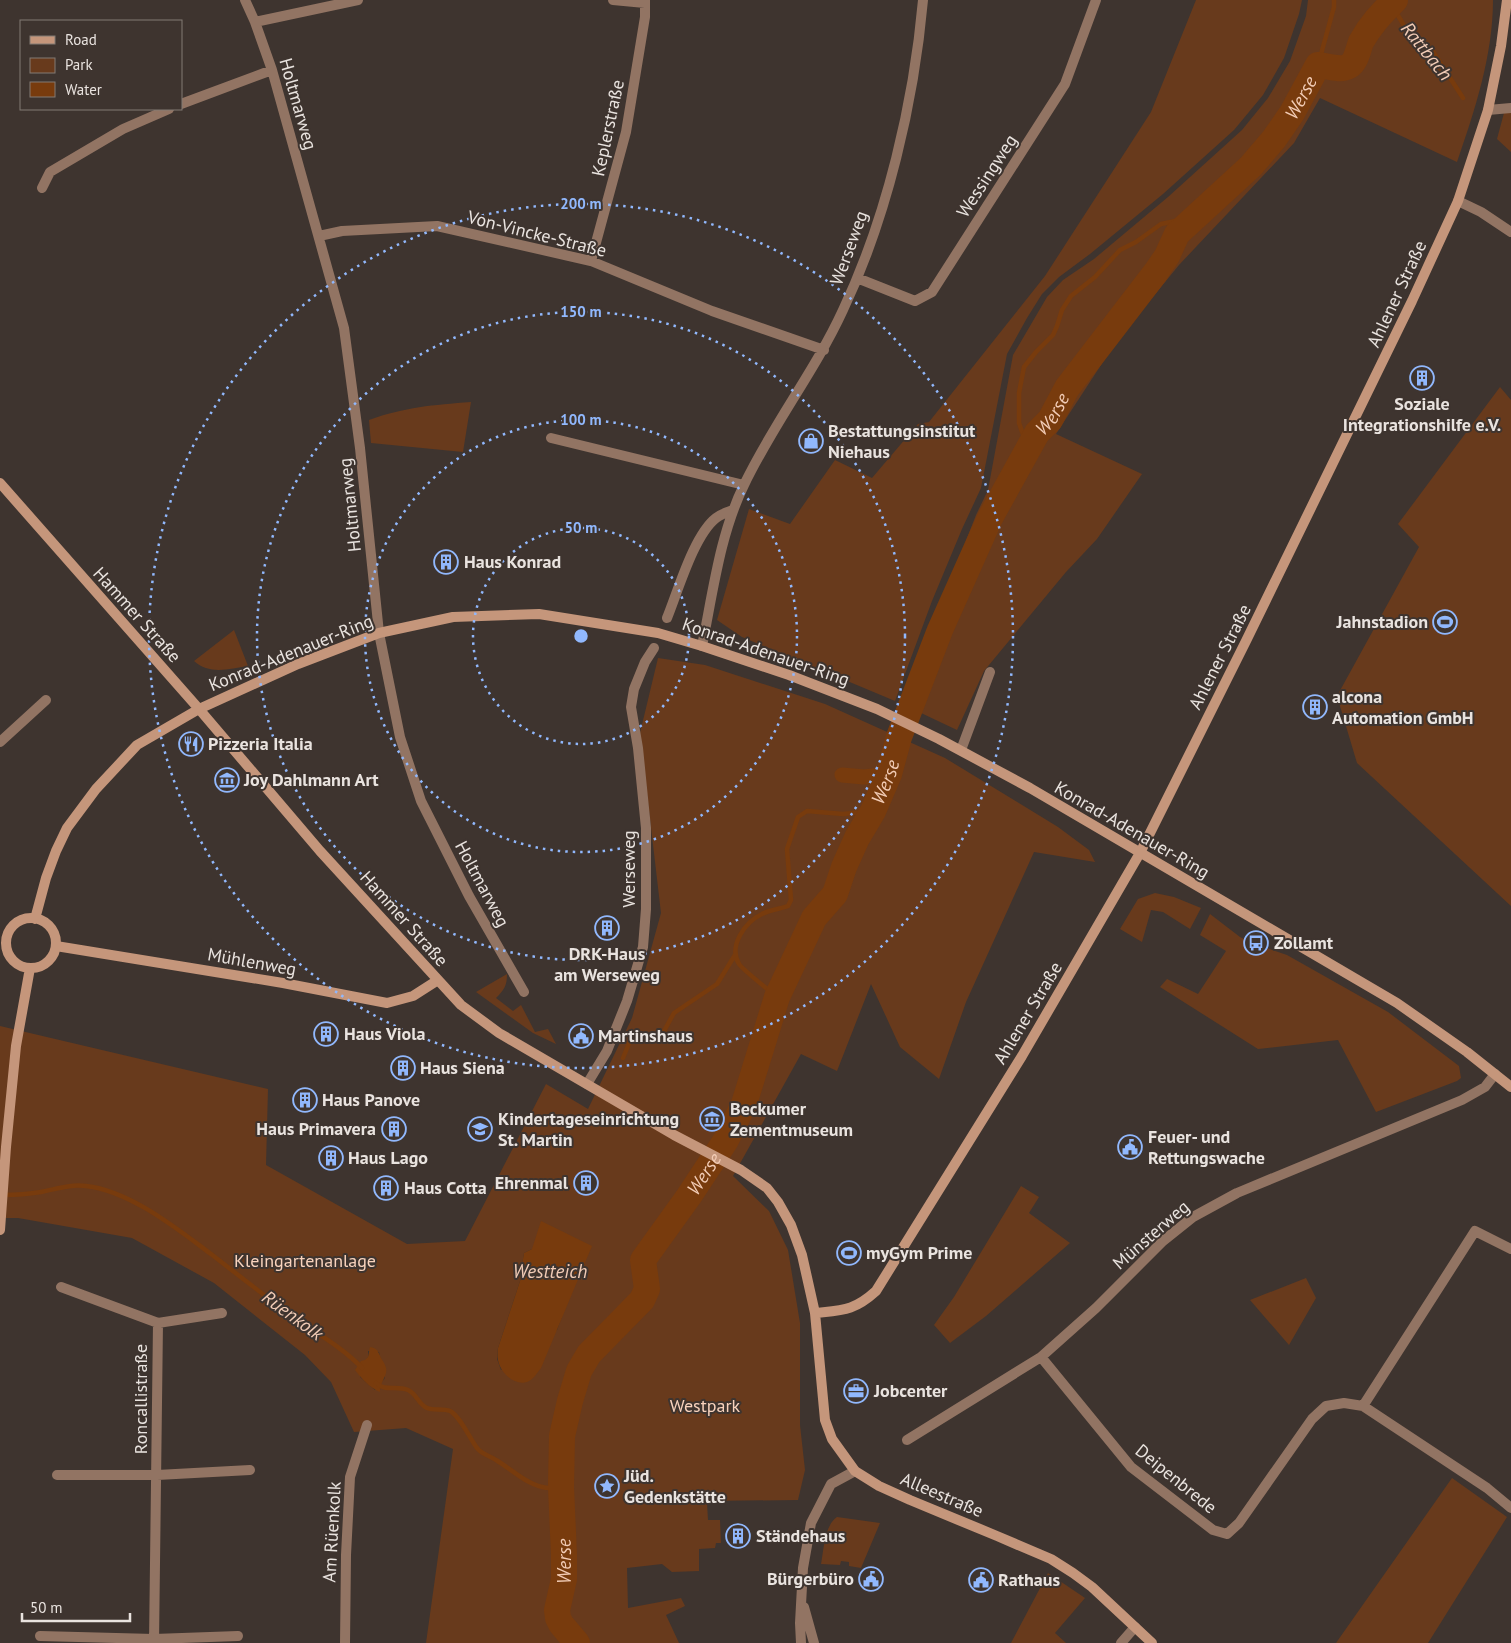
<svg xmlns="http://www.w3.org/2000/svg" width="1511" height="1643" font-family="'PT Sans',sans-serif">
  <rect width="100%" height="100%" fill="#3e342f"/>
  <!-- green -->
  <path fill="#683a1c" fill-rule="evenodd" d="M1196,0H1302L1299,14L1284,58L1263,95L1234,130L1163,194L1090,254L1059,277L1042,294L1027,318L1007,354L981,488L962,529L932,601L895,701L742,637L717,620L749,509L790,524L835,460L872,478L918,424L929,422L1045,276L1151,112Z
    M1308,0H1493C1493,55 1475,110 1457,162L1320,98L1294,143L1179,265L1116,342L1056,434L1142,474L1097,539L1066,572L984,671L957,730L902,704L976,515L988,490L1013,355L1047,297L1063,280L1094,259L1168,197L1242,130L1268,98L1290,61L1306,16Z
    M1504,113H1511V152L1497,139Z
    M1500,387L1511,400V906L1357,763L1337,696L1419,547L1398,524Z
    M471,402L463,452L371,443L369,420C405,407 433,405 471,402Z
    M234,630L248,666C229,669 209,675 194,661Z
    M658,658L705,665L825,704L945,758L1058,827L1089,850L1095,862L1034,852L966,1002L939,1079L900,1047L871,984L837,1071L801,1054L733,1176L769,1211L788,1250L800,1323V1425L805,1470L798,1500L704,1501L707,1503L708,1520H720L721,1543H716L715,1548L699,1549V1571L672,1572L662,1564L627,1568L628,1608L681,1598L685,1606L666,1615L679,1643H426L453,1449L406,1428L354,1432L331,1382L305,1355L214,1283L132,1238L18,1218H0V1026L268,1089L266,1165L407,1244L465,1241L546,1084L588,1109L632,1018L661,913L640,733ZM532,1249L568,1300L557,1330L501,1370L497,1359L498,1348L522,1275L523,1259L524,1253ZM368,1351L379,1352L385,1378L375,1390L360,1377L368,1357Z
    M1155,893L1174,897L1201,908L1190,929L1163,912L1151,910L1142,942L1120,929L1138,899Z
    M1210,914L1240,937L1252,943L1287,955L1388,1012L1459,1066L1461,1078L1457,1081L1376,1112L1338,1040L1258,1049L1160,987L1167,979L1198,994L1226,951L1200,935Z
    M507,974C507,986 504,990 496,998L513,1011L521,1005L535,1032L548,1029L556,1044L533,1033L476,992Z
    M1021,1186L1039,1197L1029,1213L1070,1243L986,1316L950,1343L934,1325L954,1297Z
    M1306,1278L1316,1298L1289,1345L1250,1300Z
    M1452,1478L1507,1517L1428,1643H1336Z
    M837,1517L880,1523L861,1568L849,1566V1562L841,1561L840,1565L821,1564C824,1550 824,1526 837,1517Z
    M1048,1573L1085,1598L1055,1633L1066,1643H1011Z"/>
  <!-- water -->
  <path fill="#783b0d" d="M541,1221L592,1246L541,1368C537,1373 533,1380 527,1382C514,1386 500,1372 498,1360C497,1356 498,1351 498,1348L522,1275L523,1259L524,1253L532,1249Z
    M370,1347C377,1348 378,1351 381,1358C382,1360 384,1362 385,1365C390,1375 379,1382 380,1392C370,1388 361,1378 355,1370L361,1361L365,1360L368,1357Z"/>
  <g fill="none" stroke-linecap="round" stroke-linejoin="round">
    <!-- stream -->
    <path stroke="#783b0d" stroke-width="4.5" d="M1391,4L1408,32L1432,50L1463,98
      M1318,65L1334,7V0
      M1028,449L1019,423V393L1024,367L1036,352L1053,335L1057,326L1062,310L1071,296L1095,277L1120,250L1136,242L1161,224L1195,217
      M777,997C768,989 745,972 739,964C728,946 745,922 762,914C769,910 780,909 788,906L791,900L787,849L798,817L807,811L843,814L873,811
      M623,1058L630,1041L648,1040L664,1031L674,1013L717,984L735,955
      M3,1195C16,1195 29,1194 41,1192C57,1189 70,1184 86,1186C130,1191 176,1228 211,1254C238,1275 265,1296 292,1316C316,1333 342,1347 362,1368
      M376,1383C385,1392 397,1385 408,1390C417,1394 418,1404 427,1408C434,1411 443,1408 450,1411C460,1416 470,1439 477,1448C481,1454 490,1456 496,1460C511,1469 525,1483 542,1487C548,1489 555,1488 561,1487"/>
    <!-- canal -->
    <path stroke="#783b0d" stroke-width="15" d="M842,775L864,777L889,774"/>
    <!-- river -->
    <path stroke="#783b0d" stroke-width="26" id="s1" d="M577,1643L561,1624L558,1618L557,1610L564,1579V1555L561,1487L562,1436L570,1401L579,1371L589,1354L642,1300L647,1289L643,1260L689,1196L726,1140L744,1104L777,997L814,918L835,894L844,867L857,838L873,811L889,774L899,737L940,630L990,518L1037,433L1050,420L1067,388L1156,272L1167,256L1177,234L1251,166L1274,139L1292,113L1318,65C1327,66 1341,71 1349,66C1356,62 1358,50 1361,42C1371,24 1381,14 1395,0"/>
    <!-- street -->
    <path stroke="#927463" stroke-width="10" d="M245,0L255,22L272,70L344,328L360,448L379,633L400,737L421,801L469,896L524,992
      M613,0L645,3
      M255,22L358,0
      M181,104L272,70
      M1488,110L1511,108
      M42,188L50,172L123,129L169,109
      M1458,201L1481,212L1511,232
      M319,236L342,231L437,226L591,261L712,311L824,350
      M591,261L626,132L645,17V0
      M857,278L915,301L932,292L1065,84L1096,0
      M551,438L744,485
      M667,618C678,591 694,535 716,518C721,514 727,512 733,510
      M702,646C713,592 720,534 744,485C773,424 815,371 843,310C887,217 914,102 923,0
      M0,742L46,700
      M961,750L990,672
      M587,1084L607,1051L627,1001L643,947L646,909V828L638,748L631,707L634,689L645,662L654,648
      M61,1287L158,1323L154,1643
      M158,1323L222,1313
      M1041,1357L1131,1467L1213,1530L1227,1534L1239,1523L1312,1419L1326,1406L1344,1403L1363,1406L1487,1488L1511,1508
      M1363,1406L1475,1231L1511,1249
      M907,1440L1041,1357L1096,1308L1163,1241L1193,1217L1237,1193L1462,1100L1485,1087L1495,1074
      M57,1475H157L250,1470
      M804,1607L814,1643
      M40,1636L154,1639L238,1636
      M345,1643L346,1555L350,1477L367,1425
      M801,1643L800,1623L803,1568L811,1523L831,1484L855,1471
      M1121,1643L1135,1627"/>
    <!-- secondary -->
    <path stroke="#c5967b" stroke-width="10" d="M0,483L199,709L320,851L461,1005L499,1033L674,1135L741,1170L767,1188L778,1202L791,1225L802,1255L815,1313L825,1420L832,1439L855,1471L879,1486L910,1500L997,1536L1051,1559L1073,1573L1092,1587L1152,1643
      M6 943a25 25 0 1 1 50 0a25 25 0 1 1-50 0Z
      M35,919L46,878L56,851L67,828L96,789L137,745L199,709L298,664L379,633L453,617L539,614L658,633L702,646L789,675L877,709L939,739L1030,788L1397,1003L1467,1052L1511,1087
      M56,946L283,983L387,1003L413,996L438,980
      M0,1230L6,1147L16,1046L30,968
      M815,1313C843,1310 854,1311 876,1291L1022,1056L1140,853L1246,641L1412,301L1458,201L1488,110L1501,46L1507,0"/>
  </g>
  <!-- distance rings -->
  <g fill="none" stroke="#91b8fd" stroke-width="2.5" stroke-dasharray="2.5 5">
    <circle cx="581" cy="636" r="108"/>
    <circle cx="581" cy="636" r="216"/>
    <circle cx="581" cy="636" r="324"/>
    <circle cx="581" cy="636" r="432"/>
  </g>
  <!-- icons -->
  <defs>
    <g id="building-ring" transform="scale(1.25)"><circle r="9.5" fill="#3e342f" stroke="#91b8fd" stroke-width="1.5"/><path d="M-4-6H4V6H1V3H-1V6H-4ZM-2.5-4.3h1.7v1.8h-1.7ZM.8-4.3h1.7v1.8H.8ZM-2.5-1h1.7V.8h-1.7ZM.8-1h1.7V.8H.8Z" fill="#91b8fd"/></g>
    <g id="shop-ring" transform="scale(1.25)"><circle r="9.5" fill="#3e342f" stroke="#91b8fd" stroke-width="1.5"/><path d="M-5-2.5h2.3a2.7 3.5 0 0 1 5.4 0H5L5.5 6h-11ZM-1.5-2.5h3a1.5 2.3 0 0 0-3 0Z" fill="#91b8fd"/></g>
    <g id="stadium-ring" transform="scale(1.25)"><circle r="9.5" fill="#3e342f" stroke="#91b8fd" stroke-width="1.5"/><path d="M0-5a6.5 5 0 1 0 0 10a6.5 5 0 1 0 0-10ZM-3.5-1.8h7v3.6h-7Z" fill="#91b8fd"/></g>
    <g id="restaurant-ring" transform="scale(1.25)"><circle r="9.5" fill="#3e342f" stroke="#91b8fd" stroke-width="1.5"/><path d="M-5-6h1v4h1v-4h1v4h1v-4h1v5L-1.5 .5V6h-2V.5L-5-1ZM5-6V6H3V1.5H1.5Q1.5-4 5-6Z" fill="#91b8fd"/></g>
    <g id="museum-ring" transform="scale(1.25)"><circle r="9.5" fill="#3e342f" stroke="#91b8fd" stroke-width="1.5"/><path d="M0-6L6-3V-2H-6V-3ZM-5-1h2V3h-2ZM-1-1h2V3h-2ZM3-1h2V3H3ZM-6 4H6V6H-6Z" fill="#91b8fd"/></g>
    <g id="bus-ring" transform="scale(1.25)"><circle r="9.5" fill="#3e342f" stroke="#91b8fd" stroke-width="1.5"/><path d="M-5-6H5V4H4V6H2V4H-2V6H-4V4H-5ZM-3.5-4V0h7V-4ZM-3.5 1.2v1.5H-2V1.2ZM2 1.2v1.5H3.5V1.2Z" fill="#91b8fd"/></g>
    <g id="civic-ring" transform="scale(1.25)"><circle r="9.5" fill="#3e342f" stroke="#91b8fd" stroke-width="1.5"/><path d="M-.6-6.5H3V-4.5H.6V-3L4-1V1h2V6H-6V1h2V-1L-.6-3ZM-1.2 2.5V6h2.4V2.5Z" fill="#91b8fd"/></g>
    <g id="school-ring" transform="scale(1.25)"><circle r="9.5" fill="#3e342f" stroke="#91b8fd" stroke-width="1.5"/><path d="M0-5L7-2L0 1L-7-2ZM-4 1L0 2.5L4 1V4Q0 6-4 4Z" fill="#91b8fd"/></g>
    <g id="office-ring" transform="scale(1.25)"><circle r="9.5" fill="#3e342f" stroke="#91b8fd" stroke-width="1.5"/><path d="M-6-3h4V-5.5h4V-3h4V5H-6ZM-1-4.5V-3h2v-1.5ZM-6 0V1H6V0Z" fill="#91b8fd"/></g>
    <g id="sight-ring" transform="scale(1.25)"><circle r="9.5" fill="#3e342f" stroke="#91b8fd" stroke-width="1.5"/><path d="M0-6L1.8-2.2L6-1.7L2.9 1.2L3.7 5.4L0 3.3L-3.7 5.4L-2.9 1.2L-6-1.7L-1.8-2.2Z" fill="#91b8fd"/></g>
  </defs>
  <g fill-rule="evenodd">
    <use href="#building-ring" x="1422" y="378"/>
    <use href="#shop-ring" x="811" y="441"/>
    <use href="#building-ring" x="446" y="562"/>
    <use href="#stadium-ring" x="1445" y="622"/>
    <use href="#building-ring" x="1315" y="707"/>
    <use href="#restaurant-ring" x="191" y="744"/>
    <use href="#museum-ring" x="227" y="780"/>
    <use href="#building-ring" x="607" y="928"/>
    <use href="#bus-ring" x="1256" y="943"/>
    <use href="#building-ring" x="326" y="1034"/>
    <use href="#civic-ring" x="581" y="1036"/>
    <use href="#building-ring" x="403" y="1068"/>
    <use href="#building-ring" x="305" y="1100"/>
    <use href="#museum-ring" x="712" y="1119"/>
    <use href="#building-ring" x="394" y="1129"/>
    <use href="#school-ring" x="480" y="1129"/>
    <use href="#civic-ring" x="1130" y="1147"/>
    <use href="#building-ring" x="331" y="1158"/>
    <use href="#building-ring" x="586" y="1183"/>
    <use href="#building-ring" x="386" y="1188"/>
    <use href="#stadium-ring" x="849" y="1253"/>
    <use href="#office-ring" x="856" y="1391"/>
    <use href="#sight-ring" x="607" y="1486"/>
    <use href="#building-ring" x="738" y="1536"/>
    <use href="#civic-ring" x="871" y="1579"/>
    <use href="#civic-ring" x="981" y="1580"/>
  </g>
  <g text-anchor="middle" stroke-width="4" stroke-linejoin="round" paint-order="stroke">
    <!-- street labels -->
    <g font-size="18" fill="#e9e3df" stroke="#3e342f">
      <text transform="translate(298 104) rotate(74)" y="6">Holtmarweg</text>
      <text transform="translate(608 128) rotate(-78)" y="6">Keplerstraße</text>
      <text transform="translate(987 176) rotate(-57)" y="6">Wessingweg</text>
      <text transform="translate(537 234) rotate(14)" y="6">Von-Vincke-Straße</text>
      <text transform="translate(849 248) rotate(-70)" y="6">Werseweg</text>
      <text transform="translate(1397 294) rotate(-65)" y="6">Ahlener Straße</text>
      <text transform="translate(350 505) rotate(-96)" y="6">Holtmarweg</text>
      <text transform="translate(137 615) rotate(48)" y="6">Hammer Straße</text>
      <text transform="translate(766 652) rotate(19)" y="6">Konrad-Adenauer-Ring</text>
      <text transform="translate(291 653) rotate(-22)" y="6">Konrad-Adenauer-Ring</text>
      <text transform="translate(1220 657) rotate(-63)" y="6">Ahlener Straße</text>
      <text transform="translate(1132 830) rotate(30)" y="6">Konrad-Adenauer-Ring</text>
      <text transform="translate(629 869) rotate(-90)" y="6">Werseweg</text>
      <text transform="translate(482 884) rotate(62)" y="6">Holtmarweg</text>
      <text transform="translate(404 919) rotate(48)" y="6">Hammer Straße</text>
      <text transform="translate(252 962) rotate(10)" y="6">Mühlenweg</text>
      <text transform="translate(1028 1013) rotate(-59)" y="6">Ahlener Straße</text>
      <text transform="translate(1151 1235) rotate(-41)" y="6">Münsterweg</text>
      <text transform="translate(141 1399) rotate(-90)" y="6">Roncallistraße</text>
      <text transform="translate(1176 1479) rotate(39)" y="6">Deipenbrede</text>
      <text transform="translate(942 1495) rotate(23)" y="6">Alleestraße</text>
      <text transform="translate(332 1532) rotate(-87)" y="6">Am Rüenkolk</text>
    </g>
    <!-- poi labels -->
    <g font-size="18" font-weight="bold" fill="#e9e3df" stroke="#3e342f" text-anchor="start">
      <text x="1422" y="410" text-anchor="middle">Soziale<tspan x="1422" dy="21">Integrationshilfe e.V.</tspan></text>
      <text x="828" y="437">Bestattungsinstitut<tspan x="828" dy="21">Niehaus</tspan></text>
      <text x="464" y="568">Haus Konrad</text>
      <text x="1428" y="628" text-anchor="end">Jahnstadion</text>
      <text x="1332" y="703">alcona<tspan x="1332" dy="21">Automation GmbH</tspan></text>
      <text x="208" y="750">Pizzeria Italia</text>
      <text x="244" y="786">Joy Dahlmann Art</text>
      <text x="1274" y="949">Zollamt</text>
      <text x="607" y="960" text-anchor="middle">DRK-Haus<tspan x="607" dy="21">am Werseweg</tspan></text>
      <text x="344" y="1040">Haus Viola</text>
      <text x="598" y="1042">Martinshaus</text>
      <text x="420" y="1074">Haus Siena</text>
      <text x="322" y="1106">Haus Panove</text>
      <text x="730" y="1115">Beckumer<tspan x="730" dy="21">Zementmuseum</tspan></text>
      <text x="498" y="1125">Kindertageseinrichtung<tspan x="498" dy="21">St. Martin</tspan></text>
      <text x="376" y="1135" text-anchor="end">Haus Primavera</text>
      <text x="1148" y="1143">Feuer- und<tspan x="1148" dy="21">Rettungswache</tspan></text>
      <text x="348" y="1164">Haus Lago</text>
      <text x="568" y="1189" text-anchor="end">Ehrenmal</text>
      <text x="404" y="1194">Haus Cotta</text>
      <text x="866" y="1259">myGym Prime</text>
      <text x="874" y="1397">Jobcenter</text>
      <text x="624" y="1482">Jüd.<tspan x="624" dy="21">Gedenkstätte</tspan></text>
      <text x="756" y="1542">Ständehaus</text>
      <text x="854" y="1585" text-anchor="end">Bürgerbüro</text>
      <text x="998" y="1586">Rathaus</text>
    </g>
    <!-- park labels -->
    <g font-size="18" fill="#f9d3bd" stroke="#3e342f">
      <text x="305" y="1267">Kleingartenanlage</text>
      <text x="705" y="1412">Westpark</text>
    </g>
    <!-- water labels -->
    <g font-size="19" font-style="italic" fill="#f2ccb6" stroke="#3e342f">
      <text transform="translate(1427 51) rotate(51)" y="7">Rattbach</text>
      <text dy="7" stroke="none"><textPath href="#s1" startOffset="1770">Werse</textPath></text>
      <text dy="7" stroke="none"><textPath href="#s1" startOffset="1365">Werse</textPath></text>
      <text dy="7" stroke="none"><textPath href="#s1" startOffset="959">Werse</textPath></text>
      <text dy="7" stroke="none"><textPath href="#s1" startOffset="524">Werse</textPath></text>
      <text x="550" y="1278">Westteich</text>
      <text transform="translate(293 1315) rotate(36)" y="7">Rüenkolk</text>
      <text dy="7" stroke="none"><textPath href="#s1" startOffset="89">Werse</textPath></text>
    </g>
  </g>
  <circle cx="581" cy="636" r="8" fill="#91b8fd" stroke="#3e342f" stroke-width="2.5"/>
  <g font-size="15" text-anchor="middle" font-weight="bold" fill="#91b8fd" stroke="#3e342f" stroke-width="4" stroke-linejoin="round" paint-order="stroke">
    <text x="581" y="209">200 m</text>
    <text x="581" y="317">150 m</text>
    <text x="581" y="425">100 m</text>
    <text x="581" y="533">50 m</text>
  </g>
  <!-- legend -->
  <rect x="20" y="20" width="162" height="90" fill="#3e342f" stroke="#827a75"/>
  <rect x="30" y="36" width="25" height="8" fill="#c5967b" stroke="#827a75"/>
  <text x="65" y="45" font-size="15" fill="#e9e3df">Road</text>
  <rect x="30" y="58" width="25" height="15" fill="#683a1c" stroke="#827a75"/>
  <text x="65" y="70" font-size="15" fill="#e9e3df">Park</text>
  <rect x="30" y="82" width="25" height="15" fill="#783b0d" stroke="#827a75"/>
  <text x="65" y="95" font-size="15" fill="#e9e3df">Water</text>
  <!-- scale -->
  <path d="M22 1613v8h108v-8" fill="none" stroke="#e9e3df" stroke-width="2.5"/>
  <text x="30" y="1613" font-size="15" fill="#e9e3df" stroke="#3e342f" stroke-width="4" paint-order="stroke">50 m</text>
</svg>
